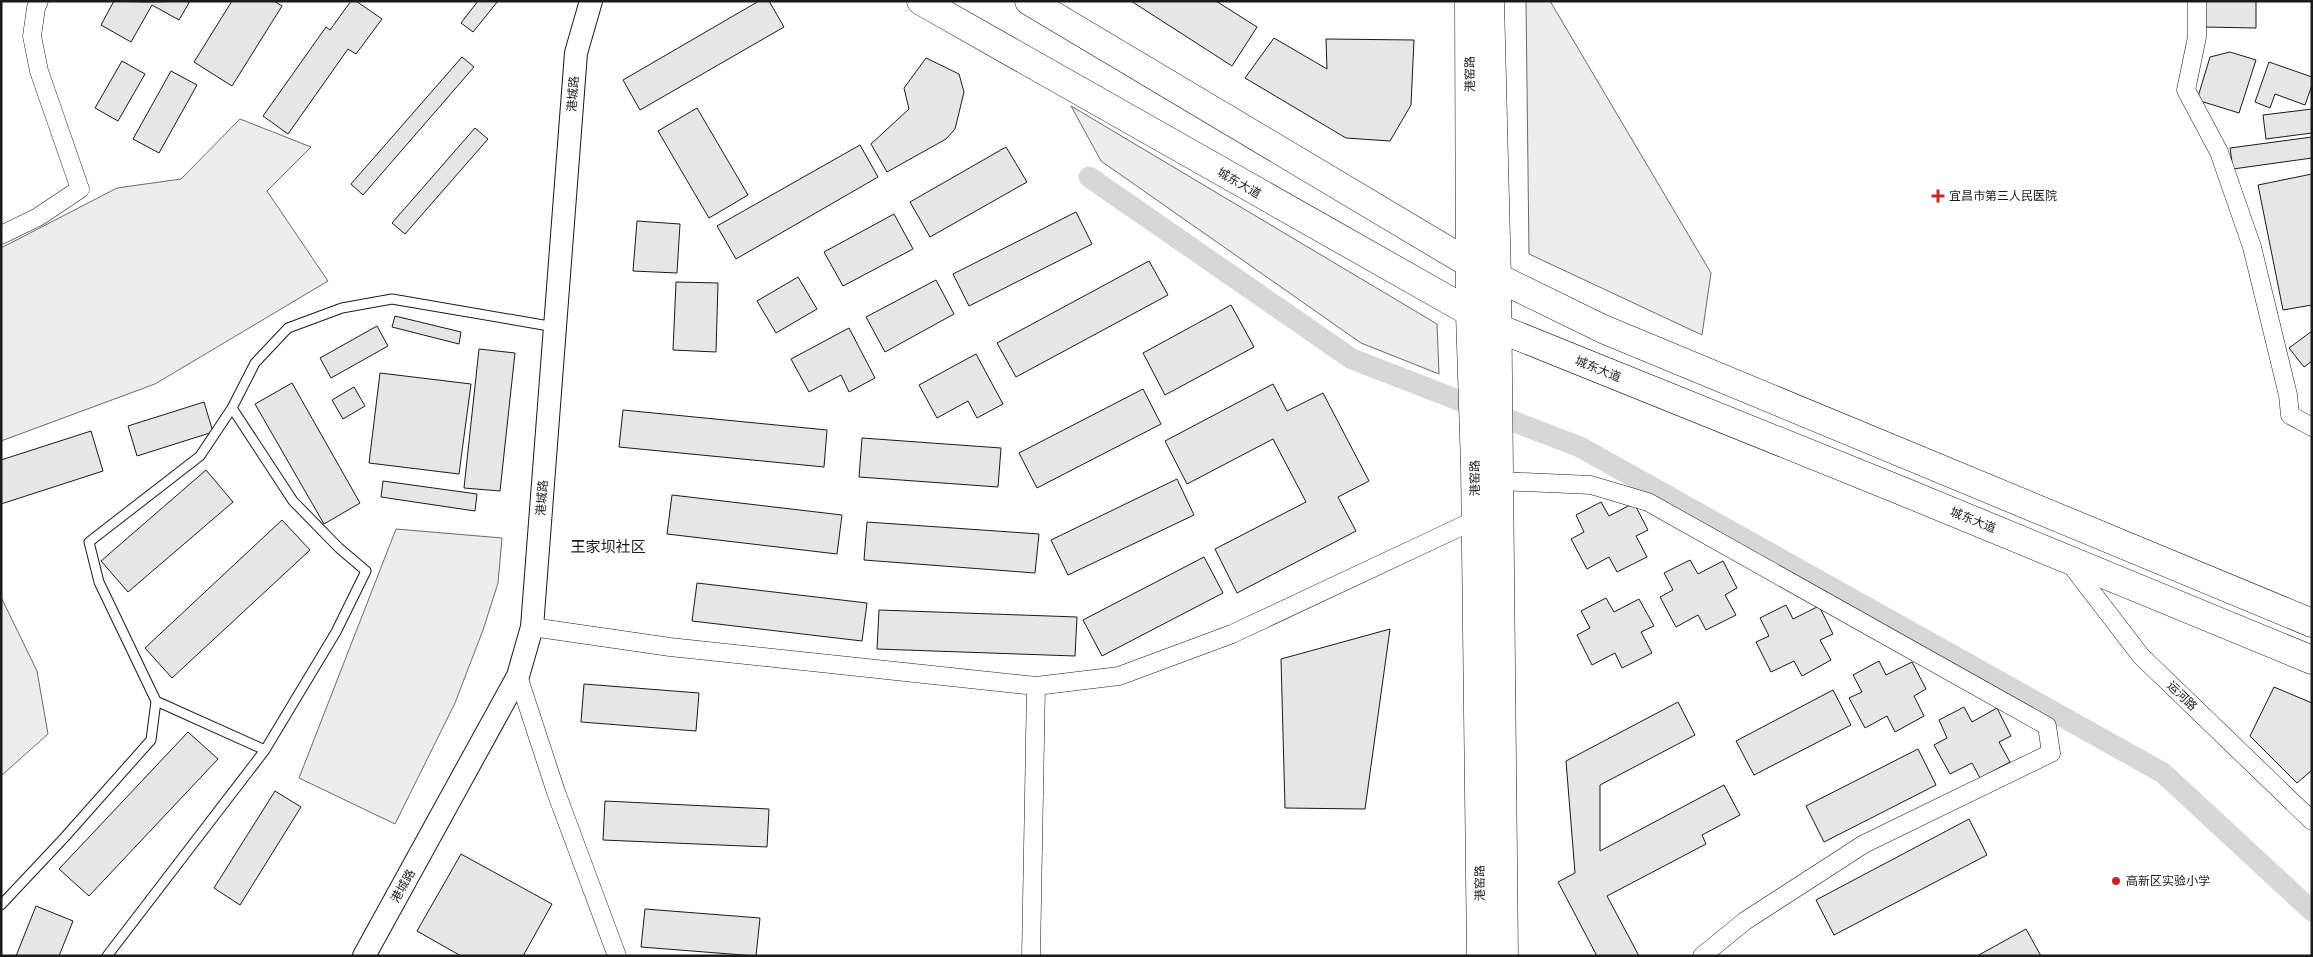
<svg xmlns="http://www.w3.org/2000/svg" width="2313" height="957" font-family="Commissioner,'Noto Sans SC',sans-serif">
  <rect width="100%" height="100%" fill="#fff"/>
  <!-- built -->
  <path fill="#ededed" stroke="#6a6a6a" d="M1526,1H1550L1711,273L1702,335L1529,254Z
    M1071,106L1437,324L1439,374L1361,343L1101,161Z
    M240,119L311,147L267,191L328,281L155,384L1,441V248L117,188L181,179Z
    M396,529L502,538L498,583L483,630L455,703L395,824L299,778Z
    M1,597L37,671L48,734L1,776Z"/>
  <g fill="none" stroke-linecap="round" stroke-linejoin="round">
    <!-- canal -->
    <path stroke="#d7d7d7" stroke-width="21" d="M1089,177L1352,359L1580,447L2163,773L2312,911"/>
  </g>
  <!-- building -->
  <path fill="#e6e6e6" stroke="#1a1a1a" d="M114,1L148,2L190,1L179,20L152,5L131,42L101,25Z
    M232,1H274L282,6L232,86L194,62Z
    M351,1H356L382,19L356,54L348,49L288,134L263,116L326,27L330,30Z
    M478,1H498L473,32L461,23Z
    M759,1H769L784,27L640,110L623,80Z
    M1131,1H1216L1257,27L1232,66Z
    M2205,1H2256V28L2204,27Z
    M1274,38L1327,69L1326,39L1414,40L1411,105L1390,141L1346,138L1245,78Z
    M2230,52L2256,60L2239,113L2197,100L2210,57Z
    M462,57L474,67L363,195L351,184Z
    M926,58L959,74L964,92L955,129L946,139L887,172L871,144L909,109L904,88Z
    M122,61L145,74L118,121L95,108Z
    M2269,62L2312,77V85L2305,105L2275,94L2270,108L2255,102Z
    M171,71L197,85L159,153L133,139Z
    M697,108L748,195L709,218L658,131Z
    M2312,109V133L2266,139L2263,115Z
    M475,128L488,139L405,234L392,223Z
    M2312,137V158L2233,169L2230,148Z
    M860,145L878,177L736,259L717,226Z
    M1006,147L1027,182L930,237L910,202Z
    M2312,174V305L2283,310L2258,185Z
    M1076,212L1092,244L969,306L953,274Z
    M894,214L913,249L843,286L824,252Z
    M637,221L680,224L677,273L633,271Z
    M1149,261L1168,295L1016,377L997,343Z
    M798,277L817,309L776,333L757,301Z
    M936,280L954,314L885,352L866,317Z
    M676,282L718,283L716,352L673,350Z
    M1231,305L1254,347L1165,395L1143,353Z
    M395,316L461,332L459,344L392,327Z
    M377,326L388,346L331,378L320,358Z
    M849,328L875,378L849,392L841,375L809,392L791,359Z
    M2312,331V361L2304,367L2289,348Z
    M479,349L515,353L500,491L464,488Z
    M976,354L1003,404L977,418L968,401L937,418L919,385Z
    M380,373L471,384L459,474L369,463Z
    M292,383L360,503L324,524L255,404Z
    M1273,384L1287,411L1323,393L1369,481L1338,497L1356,531L1237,593L1215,549L1306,502L1273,439L1187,484L1165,441Z
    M354,387L365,406L343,419L332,400Z
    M1143,389L1161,424L1037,488L1019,453Z
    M204,402L213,432L137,456L128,426Z
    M623,410L827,430L824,467L619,447Z
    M91,431L103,471L1,504V460Z
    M862,438L1001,448L998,487L859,477Z
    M206,470L233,502L128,592L101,561Z
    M1177,479L1194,515L1068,575L1051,540Z
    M383,481L477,494L475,511L381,497Z
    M672,495L842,515L837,554L667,534Z
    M1601,502L1609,516L1634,503L1648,530L1636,536L1647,557L1617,572L1609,557L1587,569L1571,539L1584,532L1576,515Z
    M282,520L310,550L172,678L145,648Z
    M867,522L1039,534L1035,573L864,560Z
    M1204,557L1223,593L1102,656L1083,620Z
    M1690,560L1698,574L1723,561L1737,588L1725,595L1736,615L1706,630L1698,615L1676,627L1660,597L1673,590L1664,573Z
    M697,583L867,603L862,641L692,621Z
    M1606,598L1614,612L1639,599L1654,626L1641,632L1652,653L1622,668L1615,653L1592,665L1577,635L1590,628L1581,611Z
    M1786,605L1793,619L1819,606L1833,634L1820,640L1831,660L1802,676L1794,661L1771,672L1756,642L1769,636L1760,618Z
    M879,610L1077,617L1075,656L877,649Z
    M1390,629L1365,809L1285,808L1281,659Z
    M1879,661L1886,675L1912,662L1926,689L1914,696L1924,716L1895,732L1887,716L1865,728L1849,698L1862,692L1853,675Z
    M584,684L699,693L696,731L581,722Z
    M2274,687L2312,703V770L2297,783L2250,736Z
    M1833,690L1851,725L1754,775L1736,741Z
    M1678,702L1695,735L1600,785V851L1724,785L1740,815L1702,835L1706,844L1607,896L1639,956H1597L1558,882L1575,873L1566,761Z
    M1964,707L1972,722L1997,708L2011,736L1999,742L2010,762L1980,778L1972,763L1950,774L1934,745L1947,738L1939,720Z
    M188,732L218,759L89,896L59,869Z
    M1918,749L1936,785L1824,842L1806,806Z
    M275,791L301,807L240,905L214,888Z
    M605,801L769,809L767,847L603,840Z
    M1969,819L1987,855L1834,935L1816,900Z
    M461,854L552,904L523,956H461L417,931Z
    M36,906L73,921L59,956H16Z
    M645,909L760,918L756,956L641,947Z
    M2026,929L2041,956H1977Z"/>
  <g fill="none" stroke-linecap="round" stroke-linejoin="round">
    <!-- service casing -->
    <g stroke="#1a1a1a" stroke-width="11">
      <path id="service" d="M156,701L265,750
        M1,905L64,838L151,740L156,701L99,582L89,542L200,456L232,408L255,363L288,328L342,308L392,299L555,327
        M107,956L265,750L336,632L366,571L339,548L293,501L232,408"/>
    </g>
    <!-- minor casing -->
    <g stroke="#1a1a1a" stroke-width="19">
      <path id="minor" d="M2197,1V37L2186,90L2219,152L2252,247L2288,395L2290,415L2312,427
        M1,235L38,217L80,189L39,71L32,36L36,8L39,1
        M1500,481L1591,485L1648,502L2047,726L2051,753L1864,844L1745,921L1702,956
        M2068,561L2141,656L2312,821
        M532,627L670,647L1036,686L1119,676L1232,634L1475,520
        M518,676L556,792L617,956
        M1031,956L1036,686"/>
    </g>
    <!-- tertiary casing -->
    <g stroke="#1a1a1a" stroke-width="24">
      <path id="tertiary" d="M364,956L518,676L532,627L576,53L591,1"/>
    </g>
    <!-- primary casing -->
    <g stroke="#1a1a1a" stroke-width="29">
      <path id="primary" d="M921,1L1498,328L1902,491L2312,660
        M1029,1L1472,265L1603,329L2312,623
        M1469,1L1470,314L1475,466L1481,956
        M1490,1L1497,279L1504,956"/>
    </g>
    <!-- service -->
    <use href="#service" stroke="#fff" stroke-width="9"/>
    <!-- minor -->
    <use href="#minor" stroke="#fff" stroke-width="18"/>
    <!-- tertiary -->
    <use href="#tertiary" stroke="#fff" stroke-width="22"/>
    <!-- primary -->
    <use href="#primary" stroke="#fff" stroke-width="28"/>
  </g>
  <!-- markers -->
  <g fill="#c62828" stroke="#fff" stroke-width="2">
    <path d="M1935.5 188.5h5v5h5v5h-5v5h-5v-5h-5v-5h5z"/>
    <circle cx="2116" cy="881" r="5"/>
  </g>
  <g text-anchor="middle" stroke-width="4" stroke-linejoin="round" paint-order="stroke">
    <!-- street labels -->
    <g font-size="12" fill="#1a1a1a" stroke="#fff">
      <text transform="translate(1470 74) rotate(-91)" y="4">港窑路</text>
      <text transform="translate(573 94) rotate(-86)" y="4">港城路</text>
      <text transform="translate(1239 183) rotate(30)" y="4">城东大道</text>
      <text transform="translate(1598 369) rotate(22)" y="4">城东大道</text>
      <text transform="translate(1475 478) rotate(-91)" y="4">港窑路</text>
      <text transform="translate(542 498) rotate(-86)" y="4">港城路</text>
      <text transform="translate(1973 520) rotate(22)" y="4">城东大道</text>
      <text transform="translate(2182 696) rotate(44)" y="4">运河路</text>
      <text transform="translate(1480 883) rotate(-91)" y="4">港窑路</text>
      <text transform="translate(403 886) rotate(-61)" y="4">港城路</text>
    </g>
    <!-- poi labels -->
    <g font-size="12" fill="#1a1a1a" stroke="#fff" text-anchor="start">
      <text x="1949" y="200">宜昌市第三人民医院</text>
      <text x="2126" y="885">高新区实验小学</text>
    </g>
    <!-- quarter labels -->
    <g font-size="15" fill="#1a1a1a" stroke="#fff">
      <text x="608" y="552">王家坝社区</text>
    </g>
  </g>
  <!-- border -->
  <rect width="2313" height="957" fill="none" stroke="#1a1a1a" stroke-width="5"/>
</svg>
